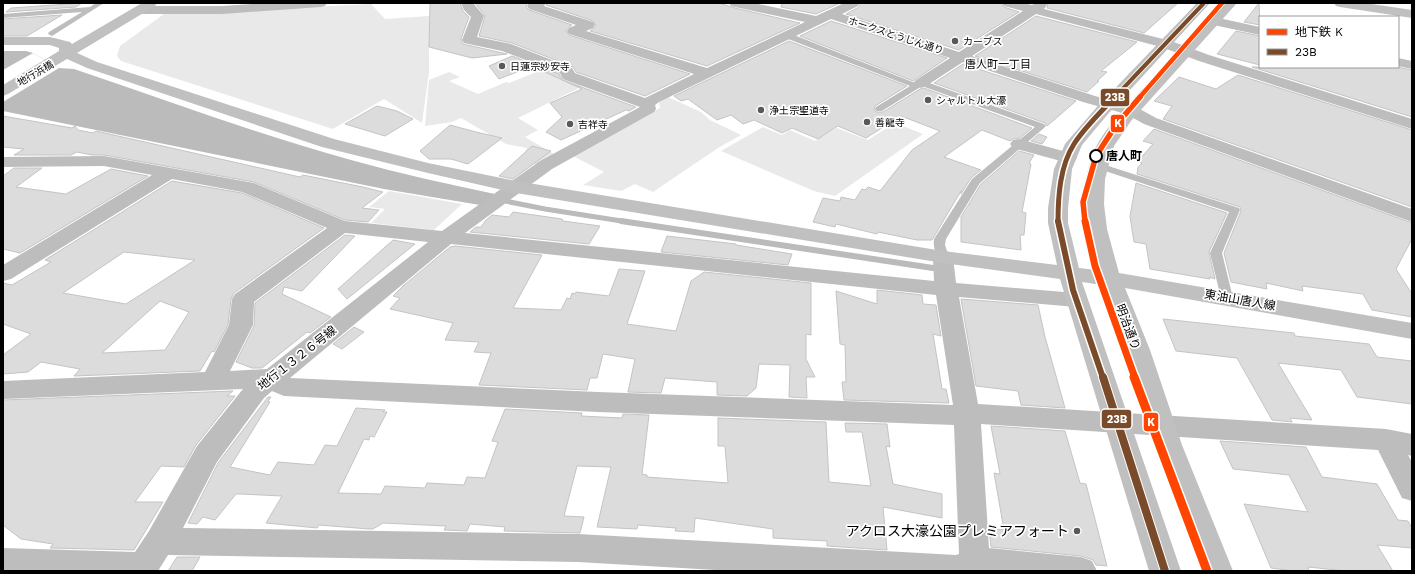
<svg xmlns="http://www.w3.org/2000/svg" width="1415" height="574" font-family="'Work Sans','Noto Sans JP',sans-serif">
  <rect width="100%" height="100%" fill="#fff"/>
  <!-- green -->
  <path fill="#e9e9e9" d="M371,4L385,19L429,16V72L422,123L384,99L333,129L121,61L117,56L120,46L164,14Z
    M549,67L564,72L560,75L585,85L518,118L538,130L525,137L554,154L537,165L523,156L527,148L506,144L461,118L452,122L425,126L429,80L449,72L460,77L449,81L478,94L506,82L509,83Z
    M668,97L701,112L710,120L741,135L718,148L653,192L635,184L621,191L583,185L604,172L571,155L660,108L659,102Z
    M895,123L923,134L835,196L814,191L721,151L763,127L782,135L790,130L815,141L837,128L868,140Z
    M389,191L462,204L434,230L371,223L385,209L369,207Z"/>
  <!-- water -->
  <path fill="#bbb" d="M3,51H26L33,53L59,68L74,69C166,100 257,134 351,160C398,173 447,184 495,194L480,205L384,189L3,111Z"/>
  <!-- pier -->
  <path fill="#fff" d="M33,53L59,68L3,102V70Z"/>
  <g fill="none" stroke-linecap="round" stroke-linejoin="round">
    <!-- stream-far1 -->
    <path stroke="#bbb" stroke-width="5" d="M500,200L545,209L628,222"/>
    <!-- stream -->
    <path stroke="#bbb" stroke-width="6" d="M621,221L933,268"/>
  </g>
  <!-- building -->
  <path fill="#dcdcdc" stroke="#c4c4c4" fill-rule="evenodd" d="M82,3L76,7L6,12L11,8Z
    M437,3H460L463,11L469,17L461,39L463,44L507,54L472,58L429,47L430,4Z
    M475,3H527L526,7L529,10L572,25L566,30L569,35L690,74L645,96L576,72L573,67L512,43L479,36L485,16Z
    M547,3H719L735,8L800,23L707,66L590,31L596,26L593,21L546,5Z
    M782,3H840L816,14L781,7Z
    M861,3H1001L1004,7L1019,12L959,50L846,14L859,7Z
    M1048,3H1178L1144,33L1047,8Z
    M1259,3L1260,25L1244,22Z
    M62,15L27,36H3V19Z
    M1036,16L1137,42L1101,71L1107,72L1097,81H1099L1087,92L975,56Z
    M831,21L947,58L913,81L800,36Z
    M1236,31L1260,36V65L1217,54Z
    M789,41L907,86L875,106L874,110L876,112H883L920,89L924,88L1032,128L1020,138L1013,139L1010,141L982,130L944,157L981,170L971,178L961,194V191L932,240H917L878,232L877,234L836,224L835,227L813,222L823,198L840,201L841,197L855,200L862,189L865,190L868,187L880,191L912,150L940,131L901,116L866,138L838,126L818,139L792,128L782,133L754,120L743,124L731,115L717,120L688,99L681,101L674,96Z
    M512,56L559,74L562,80L636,107L629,111L626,110L561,140L546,132L562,117L550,103L582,89L532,66L499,79L489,66Z
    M963,64L1076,101L1047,126L1045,123L934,83Z
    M1252,67H1397L1412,70V117Z
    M1238,75L1412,130V207L1163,119L1172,106L1154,101L1179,77L1216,89Z
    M377,106L397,111L413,119L385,136L345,124Z
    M3,116L72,128L75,126L78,130L93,133L96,131L300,177L303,175L363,187L383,192L362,208L379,210L368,222L345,220L254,182L104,155H92L77,152L71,155H14L24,149L3,147Z
    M450,125L476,132L502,138L468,164L451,159H429L420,151Z
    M1154,129L1412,223V239L1396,269L1412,294V317L1372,310L1363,294L1302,286L1303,291L1266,283L1267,289L1231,282L1224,253L1241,211L1240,207L1137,174L1138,167L1142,163L1138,161L1153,144L1143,141Z
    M1039,134L1047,137L1042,144L1031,141Z
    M532,146L551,151L513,179L499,176Z
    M1019,151L1034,155L1029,163L1031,164L1022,212L1026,213L1024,235H1020L1021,250L961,242V217L981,184Z
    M14,168H42L16,187L66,194L111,169L148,176L20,253L3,249V176Z
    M172,181L242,193L324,228L234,293L231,299L228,325L214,352L212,351L200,371L74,376L80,369L41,362L28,372L3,374V355L31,334L3,324V283L12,285L51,262L45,260ZM124,252L195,260L126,304L63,293ZM160,301L189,312L165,350L102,353Z
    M1136,183L1227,213L1209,252L1215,279L1209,277L1210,279L1150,269L1146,244L1134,242L1133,236L1130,216Z
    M513,212L562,219L563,221L600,226L589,244L470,232L476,227H481L486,220L492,215L509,217Z
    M345,235L355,236L302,291L284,287L282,294L331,317L310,333L307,332L262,368H252L236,362L254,326L255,303Z
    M667,236L736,244V245L792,254L788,265L661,252Z
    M393,240L415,244L347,299L338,289Z
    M455,246L542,255L513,308L561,310L567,298L570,299L572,293L575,294L576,292L609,296L619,269L645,271L627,324L676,331L691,281L704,272L811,283V335L806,334V359L815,377H806L807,398L789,397L790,365L759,364L756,388L747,396L717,395V382L665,378L661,393L628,392L635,359L603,354L597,378H590L587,390L479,385L491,353L474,352L479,342L445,340L453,323L390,309L400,298L393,296L403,286L450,247Z
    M877,290L922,295L923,304L936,305L941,336L933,334L942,389H946L949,403L844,400L842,382H846L845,345L840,344L836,291L877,304Z
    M961,299L1038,305L1045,337L1065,408L1021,405L1018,391L976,386Z
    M1163,319L1294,333L1295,336L1369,344L1377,357L1412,361V404L1357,397L1341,370L1278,363L1312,420L1290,418L1292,422L1272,420L1237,358L1176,351Z
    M354,327L364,332L342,349L333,344Z
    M233,391L227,396H235L196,445L184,467L161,466L135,502H163L134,550L50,548L53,544L21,539L3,525V400Z
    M268,397H271L268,401L270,402L230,467L270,475L278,462L314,465L325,445L337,446L356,408L385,410L383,412H387L374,437L370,436L369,440L364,439L338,493L381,494L385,486L425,488L427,483L464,485L467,477L485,478L498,442L492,441L505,409L582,413L581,416L622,418L623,414L649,415L642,474L647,475V477L728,483L725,446H718V418L826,422L829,482L871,486L862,432H846L845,423L887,424L890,447L886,446L893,484L942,494V518L883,507L887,550L827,546V541L773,538V529L695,518L694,532L675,531L676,528L638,525L637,529L597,527L611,467L577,466L564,516L584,517L580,533L504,531L505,527L470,524L467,531L444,530L446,526L383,523L373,529H369L319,525L317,528L266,523L282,496L241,494H236L215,520L203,517L197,524L188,523L218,463Z
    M991,426L1065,431L1080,483L1086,484L1107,566L1096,565L1093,560L1081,556L991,547L989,528L1004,530L994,473L1000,474Z
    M1220,441L1306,447L1322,477L1377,484L1398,520L1408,521L1412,528V548L1377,545L1393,571H1346L1308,567L1309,571H1295L1271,568L1244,504L1308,512L1289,475L1233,469Z
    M177,557H200L192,571H168Z"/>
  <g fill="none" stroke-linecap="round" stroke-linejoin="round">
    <!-- lane -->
    <path fill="#bdbdbd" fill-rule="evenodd" d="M96,3H104L52,36L48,34L49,32L82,12L3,18V14L90,7Z
      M783,33H789L915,83L921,81H924L1044,124L1046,126L1044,128L980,183L946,239L945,245L949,257L947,259H939C935,253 933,246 934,239L972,179L1035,127L922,86L882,111H876L875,109L876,107L910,86L783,37Z
      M1099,163L1239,208L1240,210L1222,253L1233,298L1231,301H1223L1221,298L1210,253L1229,212L1096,168L1094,166Z"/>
    <!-- street -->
    <path fill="#bdbdbd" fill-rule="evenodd" d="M267,3H327L325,6L321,7L222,14H141L136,13L135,10L136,7L141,6H222Z
      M461,3H473L484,16L477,37L511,44L572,68L575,73L645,98L694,74L569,34L567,31L569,28L576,25L529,9L527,6L529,3H546L544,6L593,22L595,25L593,28L586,31L707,68L805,22L735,7L731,6L729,3H753L816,16L844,3H860L858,6L842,14L959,52L1023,11L1004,6L1002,3H1023L1032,5L1036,3H1046L1047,5L1044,9L1171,41L1209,55L1412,119V129L1199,61L1161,47L1036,14L972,56L1095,96L1138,108L1156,118L1412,209V222L1144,124L1126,114L1083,102L963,62L926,86L921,88L916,86L913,83L916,80L950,58L831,19L659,102L655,105L656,109L654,112L552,169L465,233L934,281L933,257L936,252L943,251L950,252L953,257L956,283L1076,293L1084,295L1087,300L1084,305L1076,307L959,297L978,404L1386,429L1412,434V456L1408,455L1412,462V501L1402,498L1378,450L981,424L989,548L1081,557L1092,561L1097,571H733L578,562L168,555L158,571H3V548L135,552L149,531L197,446L243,389L3,399V381L205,372L229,325L232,299L235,294L327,228L242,192L172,179L11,279L3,281V265L152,175L104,166L3,167V157L104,156L254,183L345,221L442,231L540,161L640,107L563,79L560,73L502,51L464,43L462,40L471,17L464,10ZM345,233L428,242L267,369L230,371L253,325L254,302ZM451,244L936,295L953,405L598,392L290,378ZM272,391L284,396L598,412L954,425L959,554L956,555L578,534L183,528L217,462L264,398Z
      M1214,17L1260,27V35L1209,24L1207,21L1209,18Z
      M1398,58L1412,61V69L1398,66Z
      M1019,139L1074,154L1077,158L1074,162L1068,163L1013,148L1010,144L1013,140Z"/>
    <!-- secondary -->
    <path fill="#c0c0c0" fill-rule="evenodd" d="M142,3H157L155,6L77,53L97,62L334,139L428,163L516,181L943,251L1057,265L1048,223V208L1054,169L1065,144L1096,108L1197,3H1210L1108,114L1082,145L1072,169L1068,208V223L1079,268L1097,270C1085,231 1077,186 1096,147C1102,135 1111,124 1119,114L1224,3H1237L1131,121L1114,146L1105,179L1104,204L1107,229L1119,273L1412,323V339L1125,288L1150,350L1182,445L1233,571H1201L1155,445L1126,350L1102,285L1082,282L1181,571H1149L1060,279L943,263L516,193L428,173L322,147L87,68L67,59L8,94L3,96V85L59,51V48L50,45H3V37H50L70,42L72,44Z
      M1334,3H1365L1412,10V18L1340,7L1336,6Z"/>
    <!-- bus-1-far3 casing -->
    <g stroke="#fff" stroke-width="6">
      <path id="bus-1-far3" d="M1114,98L1204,3"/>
    </g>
    <!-- bus-1-far2 casing -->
    <g stroke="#fff" stroke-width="8">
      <path id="bus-1-far2" d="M1058,222C1058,196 1060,166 1074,144C1085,127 1101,112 1115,97"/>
    </g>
    <!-- bus-1-far1 casing -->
    <g stroke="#fff" stroke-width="9">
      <path id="bus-1-far1" d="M1058,221L1073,290L1103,378"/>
    </g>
    <!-- bus-1 casing -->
    <g stroke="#fff" stroke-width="10">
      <path id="bus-1" d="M1103,377L1165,571"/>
    </g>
    <!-- bus-1-far3 -->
    <use href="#bus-1-far3" stroke="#7a4b2a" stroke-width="4"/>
    <!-- bus-1-far2 -->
    <use href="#bus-1-far2" stroke="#7a4b2a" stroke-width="5"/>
    <!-- bus-1-far1 -->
    <use href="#bus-1-far1" stroke="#7a4b2a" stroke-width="6"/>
    <!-- bus-1 -->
    <use href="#bus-1" stroke="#7a4b2a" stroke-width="8"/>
    <!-- metro-1-far3 casing -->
    <g stroke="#fff" stroke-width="6">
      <path id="metro-1-far3" d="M1139,98L1222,3"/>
    </g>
    <!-- metro-1-far2 casing -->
    <g stroke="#fff" stroke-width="8">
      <path id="metro-1-far2" d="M1085,222L1083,202L1096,156L1116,125L1140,97"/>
    </g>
    <!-- metro-1-far1 casing -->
    <g stroke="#fff" stroke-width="10">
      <path id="metro-1-far1" d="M1085,221L1095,266L1135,378"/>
    </g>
    <!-- metro-1 casing -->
    <g stroke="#fff" stroke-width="12">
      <path id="metro-1" d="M1134,377L1207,571"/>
    </g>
    <!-- metro-1-far3 -->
    <use href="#metro-1-far3" stroke="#ff4500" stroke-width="4.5"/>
    <!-- metro-1-far2 -->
    <use href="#metro-1-far2" stroke="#ff4500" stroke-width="5.5"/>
    <!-- metro-1-far1 -->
    <use href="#metro-1-far1" stroke="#ff4500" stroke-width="7"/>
    <!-- metro-1 -->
    <use href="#metro-1" stroke="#ff4500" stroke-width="9"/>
  </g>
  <!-- markers -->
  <g fill="#595959" stroke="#fff" stroke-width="1.5">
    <circle cx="955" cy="41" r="4"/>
    <circle cx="502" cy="66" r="4"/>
    <circle cx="928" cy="100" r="4"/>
    <circle cx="761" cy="110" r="4"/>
    <circle cx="867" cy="122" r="4"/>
    <circle cx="570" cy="124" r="4"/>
    <circle cx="1077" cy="531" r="4"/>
  </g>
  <circle fill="#fff" stroke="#000" stroke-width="2" cx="1096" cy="156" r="6"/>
  <g text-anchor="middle" stroke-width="3.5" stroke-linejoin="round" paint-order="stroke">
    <!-- far-street labels -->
    <g font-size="10" fill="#000" stroke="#fff">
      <text transform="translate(896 35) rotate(18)" y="4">ホークスとうじん通り</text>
      <text transform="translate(35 73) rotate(-30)" y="4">地行浜橋</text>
    </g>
    <!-- far-poi labels -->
    <g font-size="10" fill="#000" stroke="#fff" text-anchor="start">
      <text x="963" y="45">カーブス</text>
      <text x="510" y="70">日蓮宗妙安寺</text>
      <text x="936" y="104">シャルトル大濠</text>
      <text x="769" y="114">浄土宗聖道寺</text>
      <text x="875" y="126">善龍寺</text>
      <text x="578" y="128">吉祥寺</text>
    </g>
    <!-- far-neighbourhood labels -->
    <g font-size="11" fill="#000" stroke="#fff">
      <text x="998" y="68">唐人町一丁目</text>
    </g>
    <!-- stop labels -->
    <g font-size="12" font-weight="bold" fill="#000" stroke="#fff" text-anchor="start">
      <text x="1106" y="160">唐人町</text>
    </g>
    <!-- street labels -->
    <g font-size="12" fill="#000" stroke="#fff">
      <text transform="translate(1240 300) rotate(10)" y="4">東油山唐人線</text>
      <text transform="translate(1128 327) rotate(69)" y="4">明治通り</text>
      <text transform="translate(297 358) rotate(-38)" y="4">地行１３２６号線</text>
    </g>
    <!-- near-poi labels -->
    <g font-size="14" fill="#000" stroke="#fff" text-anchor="end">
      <text x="1069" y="536">アクロス大濠公園プレミアフォート</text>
    </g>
  </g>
  <g stroke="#fff" stroke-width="1.5">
    <rect x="1100" y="88" width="30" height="19" rx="4" fill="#7a4b2a"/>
    <rect x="1110" y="114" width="15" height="19" rx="4" fill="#ff4500"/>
    <rect x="1101" y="409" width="31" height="20" rx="4" fill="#7a4b2a"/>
    <rect x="1143" y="412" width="16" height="20" rx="4" fill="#ff4500"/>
  </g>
  <g font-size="11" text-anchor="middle" font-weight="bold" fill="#fff">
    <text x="1115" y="101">23B</text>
    <text x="1118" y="127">K</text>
    <text x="1117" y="423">23B</text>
    <text x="1151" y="426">K</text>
  </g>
  <!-- border -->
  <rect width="1415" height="574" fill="none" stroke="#000000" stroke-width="8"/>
  <!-- legend -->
  <rect x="1259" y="16" width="140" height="52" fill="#ffffff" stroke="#999999"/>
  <rect x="1267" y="29" width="20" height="6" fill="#ff4500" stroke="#999999"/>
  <text x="1295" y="36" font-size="12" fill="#000000">地下鉄 K</text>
  <rect x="1267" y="49" width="20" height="6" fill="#7a4b2a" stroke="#999999"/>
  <text x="1295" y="56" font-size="12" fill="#000000">23B</text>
</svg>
